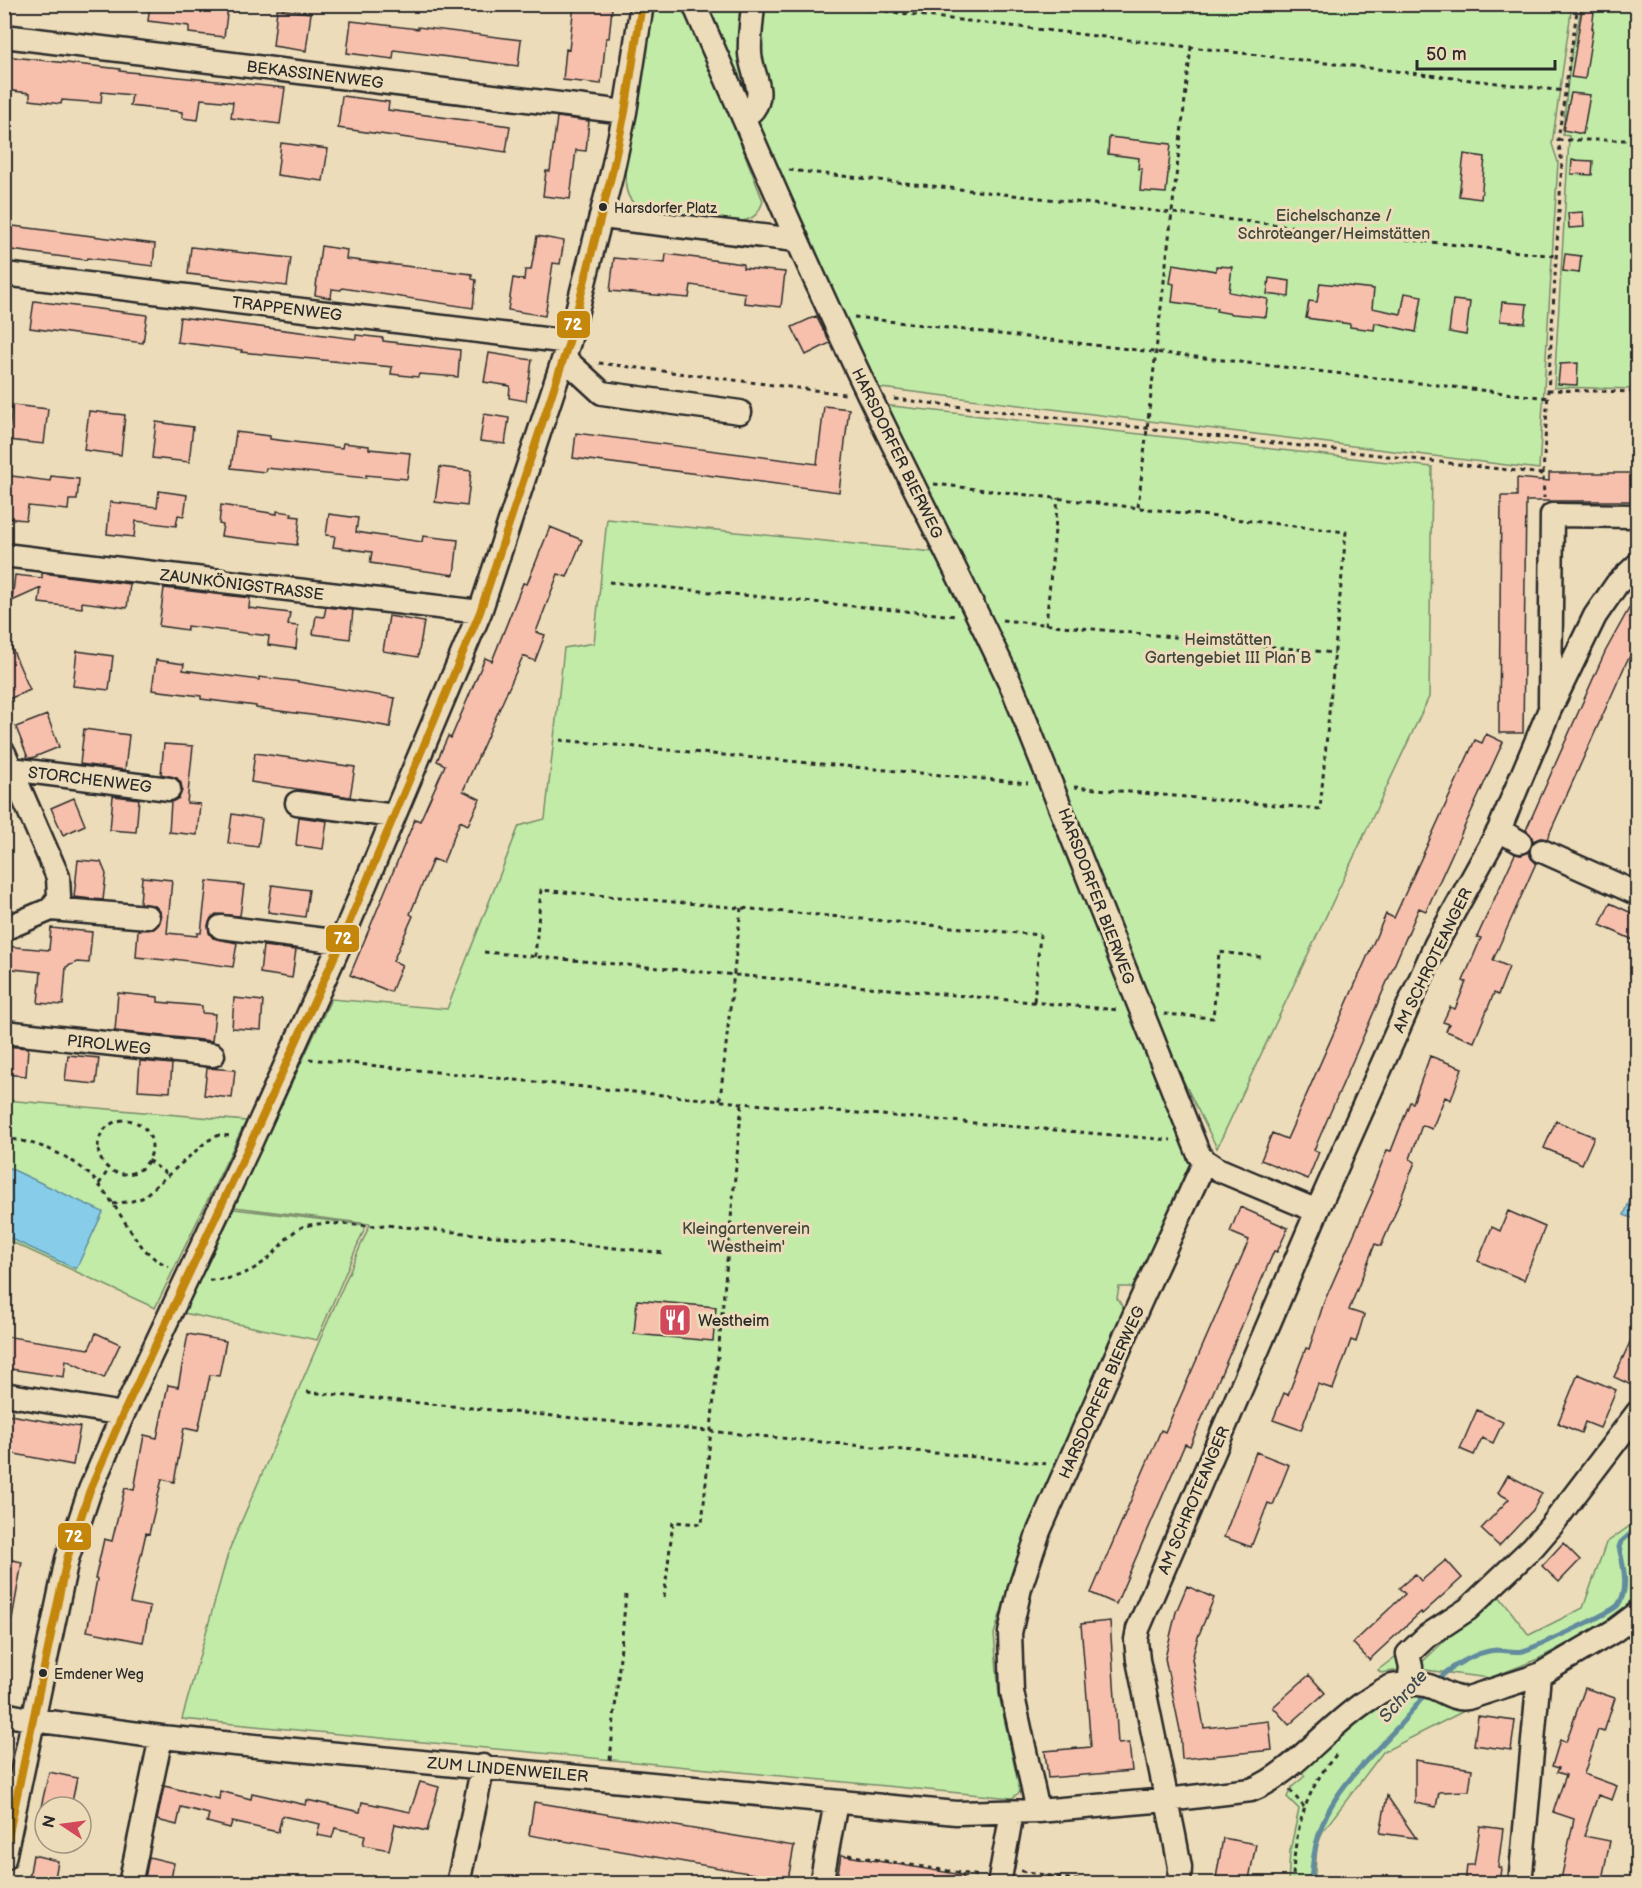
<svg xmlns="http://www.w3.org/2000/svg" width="1642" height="1888" font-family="'Balsamiq Sans',sans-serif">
  <rect width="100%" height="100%" fill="#eddcb9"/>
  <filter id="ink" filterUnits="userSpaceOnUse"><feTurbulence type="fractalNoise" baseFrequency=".0167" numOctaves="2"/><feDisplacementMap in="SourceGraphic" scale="12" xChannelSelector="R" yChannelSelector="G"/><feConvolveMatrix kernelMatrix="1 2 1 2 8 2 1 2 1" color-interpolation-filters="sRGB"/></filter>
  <g filter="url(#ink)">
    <!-- green -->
    <path fill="#c1eba7" stroke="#768b69" stroke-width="1.5" d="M655,5H687L763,201C759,213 755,218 743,221L645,210C629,204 624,191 626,175L620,172Z
      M704,5H1572L1552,144L1558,162L1539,469L873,387Z
      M1582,5H1637V389L1554,387L1569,140V136L1563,135V130L1570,61Z
      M883,405L1432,467L1429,697L1217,1148L1174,1062L1024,684Z
      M607,519L934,552L1003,693L1192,1167L1135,1287H1119L1117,1298L1126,1313L1016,1564L994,1634L999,1695L1020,1792L1012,1798L182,1719L229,1550L370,1224L234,1207L331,999L447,1009L519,826L545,819L564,648L594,643Z
      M5,1100L246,1121L155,1308L5,1239Z
      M234,1209L366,1225L317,1340L183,1313Z
      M1637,1511V1586L1625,1610L1604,1624L1538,1659L1490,1678L1417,1669L1418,1666L1496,1592L1529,1635L1583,1608L1606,1543L1631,1525Z
      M1395,1657L1401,1664L1399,1670L1381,1673L1378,1670Z
      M1425,1693L1464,1711L1383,1752L1323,1831L1317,1847L1314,1883H1288L1290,1851L1299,1809L1287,1797L1292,1787L1305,1776L1299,1769L1384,1700L1396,1695Z"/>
    <!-- water -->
    <path fill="#87cde9" stroke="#628c9d" stroke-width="1.5" d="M5,1166L103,1212L76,1269L5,1236Z
      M1630,1200L1637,1203V1220L1624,1215Z"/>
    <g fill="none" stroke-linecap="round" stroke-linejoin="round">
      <!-- stream -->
      <path stroke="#628c9d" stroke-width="5" d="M1436,1682C1447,1668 1478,1651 1496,1650C1505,1650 1514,1653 1523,1651C1536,1647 1611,1613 1618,1605C1630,1589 1623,1564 1619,1547L1621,1542L1638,1527
        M1311,1884C1314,1807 1347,1782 1395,1730C1407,1718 1417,1704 1428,1691"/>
    </g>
    <!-- building -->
    <path fill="#f7c0ac" stroke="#2b2b2b" stroke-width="1.5" d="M150,4H208L228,7L224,37L189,33V26L148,21Z
      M574,4L612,8L609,38H606L601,84L563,80L566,49L569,50Z
      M1583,4H1595L1592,28H1593L1585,79L1571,77Z
      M277,9L311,13L306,51L273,46Z
      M351,21L418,29V27L521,40L518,66L394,50L393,59L347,53Z
      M4,56L120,69V71L285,88L280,124L231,118L233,102L201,99L198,120L182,118V112L130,106L132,95L102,92L101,103L62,100L61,104L30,100V93L4,90Z
      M1571,93L1590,95L1583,134L1563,130Z
      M342,96L389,102L388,110L510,126L506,152L338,128Z
      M557,117L589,121L586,151L576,150L570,199L543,196L546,171H550Z
      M1109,137L1171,144L1166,193L1140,191L1142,169H1138L1139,158L1108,154Z
      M281,143L328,149L323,181L277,175Z
      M1464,154L1485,157L1481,199L1459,196Z
      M1572,160L1593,161L1592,175L1571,174Z
      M1583,212L1584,227L1569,228L1568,213Z
      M5,225L155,244L153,266L87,258L86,260L4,249Z
      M537,236L564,241L560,264L553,263L545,316L508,310L513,278L524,280L525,270H531Z
      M321,246L347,250L346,259L472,274V279L476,280L473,308L342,288L341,290L332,289L331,298L315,295Z
      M191,247L291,258L287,286L188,274Z
      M666,254L743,264V268L785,272L781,307L744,303L745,293L691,285L689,298L610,291L614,258L665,263Z
      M1565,254L1581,256L1579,273L1563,271Z
      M1173,264L1216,271V266L1232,267L1229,292L1268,299L1266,317L1233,314L1216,311L1217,308L1172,302L1174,284L1170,283Z
      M1269,278L1290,281L1289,297L1267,294Z
      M1320,283L1374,289L1372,308L1401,314L1405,293L1422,296L1416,332L1375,323L1374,330L1350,327V324L1306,318L1309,301L1317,302Z
      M1453,300L1470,302L1466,335L1449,332Z
      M34,301L147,315L143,343L30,328Z
      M1502,302L1527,304L1525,323L1500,321Z
      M816,316L830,343L806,355L792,327Z
      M180,317L356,339V335L383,338V341L460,350L458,377L419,374L418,377L391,374L392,367L241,352L242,350L177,342Z
      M489,353L532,360L526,401L509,398L510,386L484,382Z
      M1578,363L1577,385L1558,384L1560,364Z
      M12,405L48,409L44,444L8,440Z
      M824,406L849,409L839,492L573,458L576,433L817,464Z
      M89,411L125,415L121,455L84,450Z
      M484,414L509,418L505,444L480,441Z
      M156,422L193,427L189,462L152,458Z
      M236,432L270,436V439L342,448L343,443L369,446V449L410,453L407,479L366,475V478L266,468L265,472L231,468Z
      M440,467L471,471L467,506L435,502Z
      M1549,473H1638V501H1526L1523,733H1499L1501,496H1517V478L1549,481Z
      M4,475L50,481L51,476L79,479L77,500H69L68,510L28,506L26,520L4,518Z
      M159,491L187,495L184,516L178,515L176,526L136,521L134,537L107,534L110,502L157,507Z
      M221,505L277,514V511L292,513L291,516L300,517L297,545L221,536L223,525L219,524Z
      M329,514L358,518L356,532L422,542L423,536L458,540L454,575L370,563L372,552L333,547L335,536L326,535Z
      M550,527L582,540L567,577L558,574L536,632L545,635L535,661L523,656L463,791L480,799L468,825L460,821L443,863L433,859L410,914L413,916L393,961L402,965L391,992L350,975L415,819L420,821L445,765L437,761L448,736L451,738L485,658L492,661L523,583L527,584Z
      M42,573L130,584L127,608L82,602V608L39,603L41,588L12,601L15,575L42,578Z
      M164,588L250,598L249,608L290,613L288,625L298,626L296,649L268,645L269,636L187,626V630L159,626Z
      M1638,592V643L1627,661L1547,839L1540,838L1533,841L1531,835L1526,830L1605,652Z
      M326,607L353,610L350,639L313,634L316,616L324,617Z
      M389,616L424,622L418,657L383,651Z
      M4,630L30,690L4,701Z
      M77,651L113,656L109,690L73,686Z
      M156,660L184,664L183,670L259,680V677L293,681L395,698L390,727L358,721L256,708V706L201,699V696L152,690Z
      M47,715L59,747L32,758H28L16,727Z
      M84,729L129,735L125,770L80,764Z
      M1486,734L1503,742L1426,911L1419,908L1314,1150L1319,1152L1308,1179L1261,1160L1272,1133L1287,1139L1386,914L1394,918L1475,740L1482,743Z
      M164,744L193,746L187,803L200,804L197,835L169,832L171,802L179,798L182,790L181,783L177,778L161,774Z
      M255,753L355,767L350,797L251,782Z
      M113,796L139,799L136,832L110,830Z
      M74,798L85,825L63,835L51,808Z
      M232,814L262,819L258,847L228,843Z
      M299,817L327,821L323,849L296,845Z
      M1529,852L1531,858L1536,863L1493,960L1509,967L1498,995L1494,993L1474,1042L1446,1031L1449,1024L1443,1022L1450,1007L1455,1009L1466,982L1463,981L1481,938L1477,937L1515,854L1521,855Z
      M78,860L101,862L106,874L103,900L74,897Z
      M142,877L172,880L167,933L197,936V933H201L207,881L244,885L240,916L216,914L211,918L208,925L209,933L213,938L237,943L233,967L174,959V961L136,957L138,930L154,929L159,924L161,918L160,911L155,906L140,903Z
      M272,885L309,890L305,917L268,912Z
      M1610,903L1638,916V942L1600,925Z
      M51,928L92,932L89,963L77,962L66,967L63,1005L38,1003L41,972L4,968V946L49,950Z
      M263,946L296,950L292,978L260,973Z
      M118,993L158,997V1002L202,1006V1013L215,1014L212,1041L115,1031Z
      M234,998L263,1001L261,1030L232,1028Z
      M4,1046L28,1048L26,1076L4,1074Z
      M68,1055L99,1058L96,1084L65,1081Z
      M1430,1056L1462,1068L1451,1100L1445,1097L1432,1129L1422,1125L1410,1159L1415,1162L1394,1216L1381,1246L1375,1244L1349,1310L1364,1315L1356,1342L1351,1340L1333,1389L1318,1384L1301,1430L1273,1420L1284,1393L1288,1395L1306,1348L1309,1349L1324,1302L1373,1191L1371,1190L1387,1150L1391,1151L1410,1102L1413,1103Z
      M140,1061L172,1064L170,1092L138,1090Z
      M207,1068L235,1070L232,1098L204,1095Z
      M1556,1121L1594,1137L1582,1164L1544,1148Z
      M1240,1207L1288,1228L1277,1252L1274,1251L1190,1446L1185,1444L1116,1604L1091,1593L1161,1430L1165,1432L1249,1240L1230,1232Z
      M1508,1211L1545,1227L1524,1280L1478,1261L1492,1227L1500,1231Z
      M637,1300L716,1307L713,1341L634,1334Z
      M1638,1325V1370L1631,1385L1614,1377Z
      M96,1333L120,1344L104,1378L66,1360L64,1377L4,1368V1336L89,1349Z
      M188,1334L226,1341L219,1376L210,1375L198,1431L184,1428L174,1482L162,1479L149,1534L146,1533L130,1603L150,1607L143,1642L87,1631L97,1579H95L104,1539L112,1541L125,1488L134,1490L144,1435L157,1438L168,1385L178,1387Z
      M1578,1374L1616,1390L1600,1428L1585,1422L1581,1433L1558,1423Z
      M1477,1410L1503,1422L1493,1443L1482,1438L1474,1455L1460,1449Z
      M4,1414L80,1427L73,1465L4,1452Z
      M1256,1452L1289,1465L1273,1505L1268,1503L1251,1547L1224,1537Z
      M1508,1475L1542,1493L1533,1510L1499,1546L1481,1529L1509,1499L1498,1493Z
      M1563,1543L1580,1560L1559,1582L1542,1566Z
      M4,1558L22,1562L12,1619L4,1618Z
      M1446,1560L1462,1578L1422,1614L1421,1612L1369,1660L1353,1643L1405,1594L1399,1588L1415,1574L1421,1581Z
      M1187,1586L1214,1598L1198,1637L1192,1659L1204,1728L1269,1721L1272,1750L1182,1759L1180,1730L1165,1658L1176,1612Z
      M1110,1621L1118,1744L1129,1743L1132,1771L1048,1778L1045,1751L1091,1747L1081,1624Z
      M1309,1675L1325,1693L1289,1725L1273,1707Z
      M1585,1688L1615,1698L1604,1732L1598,1730L1584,1774L1617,1786L1612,1800L1598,1795L1584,1836L1610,1841L1601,1884H1560L1574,1819L1553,1812L1566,1775L1557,1772L1559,1768L1552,1766L1560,1740L1566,1742Z
      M1478,1716L1515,1721L1511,1750L1474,1745Z
      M1415,1760L1472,1769L1469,1791L1439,1792L1436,1807L1415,1803Z
      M49,1772L77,1778L71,1807H41Z
      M420,1782L439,1787L427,1831L395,1824L389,1850L363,1845L365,1835L335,1828L332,1838L317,1835L320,1824L282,1816L278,1832L232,1822L230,1828L207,1822L209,1814L181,1807L177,1825L157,1820L164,1786L219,1799L220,1791L251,1799L252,1793L306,1805L307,1800L360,1812L362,1802L410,1812Z
      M1387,1796L1416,1838L1380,1833Z
      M534,1802L794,1846L788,1880L529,1835Z
      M1480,1826L1503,1829L1498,1867L1501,1868L1499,1884H1465L1467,1865H1474Z
      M1223,1838L1256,1844L1248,1884H1215Z
      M33,1855L58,1861L54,1884H28Z
      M841,1855L963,1875L962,1884H836Z
      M149,1857L174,1863L170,1884H144Z"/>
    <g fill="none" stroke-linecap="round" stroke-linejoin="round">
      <!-- minor casing -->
      <g stroke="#2b2b2b" stroke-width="27">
        <path id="minor" d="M694,4C751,135 807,266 869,395C916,493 967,590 1013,689L1199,1155L1205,1161L1217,1169L1317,1211
          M4,36L625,112
          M743,117C746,115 752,112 754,108C766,92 750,69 750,53C749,37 752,20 753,4
          M602,217L796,240
          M4,274L569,342
          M564,358L602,393L740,412
          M4,555L480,612
          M1550,704L1552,515L1638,516
          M4,753L58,877L59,897L51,909
          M11,769L169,789
          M297,803L394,816
          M1499,830L1520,842
          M1542,851L1638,894
          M221,927L341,942
          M4,929L51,909L148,917
          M4,1032L213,1055
          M4,1394L123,1414
          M1409,1685L1411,1667L1408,1654L1427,1636L1468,1609L1533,1547L1552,1525L1638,1412
          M4,1714L34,1720L161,1737L956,1813L1038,1811L1167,1800L1251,1790C1292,1775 1329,1724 1368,1700C1376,1695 1383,1689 1392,1686C1402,1684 1415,1683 1425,1685C1440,1688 1452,1701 1468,1698L1539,1675L1614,1631L1638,1613
          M1038,1811L1012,1692L1010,1633L1020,1588L1039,1531L1141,1300L1205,1161
          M4,1859L67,1559L90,1490L123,1414L250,1144L341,942L480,612L569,342L612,173L625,112L642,4
          M130,1884L161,1737
          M458,1884L483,1766
          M821,1884L836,1802
          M999,1884L1012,1812
          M1179,1884L1180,1867L1174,1835L1138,1660L1136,1640L1138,1629L1317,1211L1436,944L1499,830L1550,709L1595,616L1617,584L1638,564
          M1520,1884L1539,1675"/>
      </g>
      <!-- path -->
      <path stroke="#2b2b2b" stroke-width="3" stroke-dasharray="4.5 4.5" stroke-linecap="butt" d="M823,4L1565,91
        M1558,140H1638
        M1631,141L1638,229
        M789,170L1556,256
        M854,317L1548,398
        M599,363L845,394
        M1548,390L1638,392
        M894,399L1543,474L1544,498
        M1543,474L1562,162L1558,140L1578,4
        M934,484L1346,532L1320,809L1074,787
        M1138,507L1191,47
        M609,582L956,616
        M1002,620L1335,653
        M1046,625L1058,498
        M560,740L1028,783
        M484,952L1119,1010
        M535,957L541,890L1040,935L1034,1002
        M1164,1014L1213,1018L1219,952L1261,957
        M309,1059L742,1103L1171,1140
        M720,1100L741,908
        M98 1147a27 27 0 1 1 54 0a27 27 0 1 1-54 0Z
        M4,1138C39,1142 77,1157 99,1185C116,1205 128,1230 145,1250L155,1259L169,1267
        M148,1160L168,1175
        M99,1184L109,1169
        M113,1204L132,1201L142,1198L207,1141L219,1135L231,1136
        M209,1280C234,1281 258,1270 275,1252C283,1243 291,1232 302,1227C324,1219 360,1228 385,1225L665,1253
        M307,1392L1048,1464
        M664,1598L673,1522L702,1524L742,1103
        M610,1760L626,1595
        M1290,1790L1304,1807
        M848,1855L980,1876
        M1021,1871L1100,1884
        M1293,1884C1293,1837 1304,1790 1336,1755"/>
      <!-- minor -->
      <use href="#minor" stroke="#eddcb9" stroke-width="22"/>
      <!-- bus-1 casing -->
      <g stroke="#eddcb9" stroke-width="12">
        <path id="bus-1" d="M4,1857L67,1559L90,1490L123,1414L250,1144L341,942L480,612L569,342L612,173L625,112L642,4"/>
      </g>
      <!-- bus-1 -->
      <use href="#bus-1" stroke="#c4870b" stroke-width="8"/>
    </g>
  </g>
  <!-- icons -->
  <defs>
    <g id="restaurant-square" transform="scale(1.725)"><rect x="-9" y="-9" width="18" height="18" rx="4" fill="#d1495b" stroke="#eddcb9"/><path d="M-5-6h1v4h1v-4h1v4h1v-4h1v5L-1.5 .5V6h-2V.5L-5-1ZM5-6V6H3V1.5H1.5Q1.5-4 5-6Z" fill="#fff"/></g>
  </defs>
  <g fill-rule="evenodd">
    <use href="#restaurant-square" x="675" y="1320"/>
  </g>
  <!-- markers -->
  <g fill="#2b2b2b" stroke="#eddcb9" stroke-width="2">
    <circle cx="603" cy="207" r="5"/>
    <circle cx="43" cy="1673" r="5"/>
  </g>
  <g text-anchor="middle" stroke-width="6" stroke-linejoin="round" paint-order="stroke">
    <!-- bus labels -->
    <g font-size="14" fill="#2b2b2b" stroke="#eddcb9" text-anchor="start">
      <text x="614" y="213">Harsdorfer Platz</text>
      <text x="54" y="1679">Emdener Weg</text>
    </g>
    <!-- street labels -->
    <g font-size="16" fill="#2b2b2b" stroke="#eddcb9">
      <text transform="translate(315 74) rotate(7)" y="6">BEKASSINENWEG</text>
      <text transform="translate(287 308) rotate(7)" y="6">TRAPPENWEG</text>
      <text transform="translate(898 453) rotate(64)" y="6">HARSDORFER BIERWEG</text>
      <text transform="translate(242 584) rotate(7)" y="6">ZAUNKÖNIGSTRASSE</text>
      <text transform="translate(90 779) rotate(7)" y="6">STORCHENWEG</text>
      <text transform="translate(1097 896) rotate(69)" y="6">HARSDORFER BIERWEG</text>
      <text transform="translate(1432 960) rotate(-64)" y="6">AM SCHROTEANGER</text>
      <text transform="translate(109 1044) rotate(6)" y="6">PIROLWEG</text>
      <text transform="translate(1101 1392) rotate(-66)" y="6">HARSDORFER BIERWEG</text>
      <text transform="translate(1193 1500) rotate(-67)" y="6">AM SCHROTEANGER</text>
      <text transform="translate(508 1769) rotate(5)" y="6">ZUM LINDENWEILER</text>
    </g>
    <!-- park labels -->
    <g font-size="16" fill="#42483e" stroke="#eddcb9">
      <text x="1334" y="221">Eichelschanze /<tspan x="1334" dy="18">Schroteanger/Heimstätten</tspan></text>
      <text x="1228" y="645">Heimstätten<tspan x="1228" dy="18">Gartengebiet III Plan B</tspan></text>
      <text x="746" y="1234">Kleingartenverein<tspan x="746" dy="18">'Westheim'</tspan></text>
    </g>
    <!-- poi labels -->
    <g font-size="16" fill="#2b2b2b" stroke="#eddcb9" text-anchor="start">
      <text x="698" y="1326">Westheim</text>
    </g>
    <!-- water labels -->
    <g font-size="18" font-style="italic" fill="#3d4b51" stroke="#eddcb9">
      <text transform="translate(1403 1696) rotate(-49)" y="6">Schrote</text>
    </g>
  </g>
  <g stroke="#eddcb9" stroke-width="2">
    <rect x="556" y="310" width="35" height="29" rx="6" fill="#c4870b"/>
    <rect x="325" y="924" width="35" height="29" rx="6" fill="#c4870b"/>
    <rect x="57" y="1522" width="35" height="29" rx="6" fill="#c4870b"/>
  </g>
  <g font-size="16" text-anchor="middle" font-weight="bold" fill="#fff">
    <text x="573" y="330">72</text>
    <text x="343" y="944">72</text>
    <text x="74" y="1542">72</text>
  </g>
  <!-- margin -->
  <rect width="1642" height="1888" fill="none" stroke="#eddcb9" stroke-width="24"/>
  <rect x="12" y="12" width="1618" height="1864" fill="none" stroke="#2b2b2b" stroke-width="2" filter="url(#ink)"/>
  <!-- north arrow -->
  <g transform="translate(63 1825) rotate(283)"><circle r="28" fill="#eddcb9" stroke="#9f9580" stroke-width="1.5"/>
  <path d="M0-4.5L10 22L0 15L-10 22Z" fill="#d1495b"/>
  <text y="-9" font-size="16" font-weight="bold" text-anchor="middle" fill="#2b2b2b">N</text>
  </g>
  <!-- scale -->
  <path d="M1417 60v9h138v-9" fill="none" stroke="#2b2b2b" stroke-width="3"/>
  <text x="1426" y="60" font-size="18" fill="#2b2b2b" stroke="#eddcb9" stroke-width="4.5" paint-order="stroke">50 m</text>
</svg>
